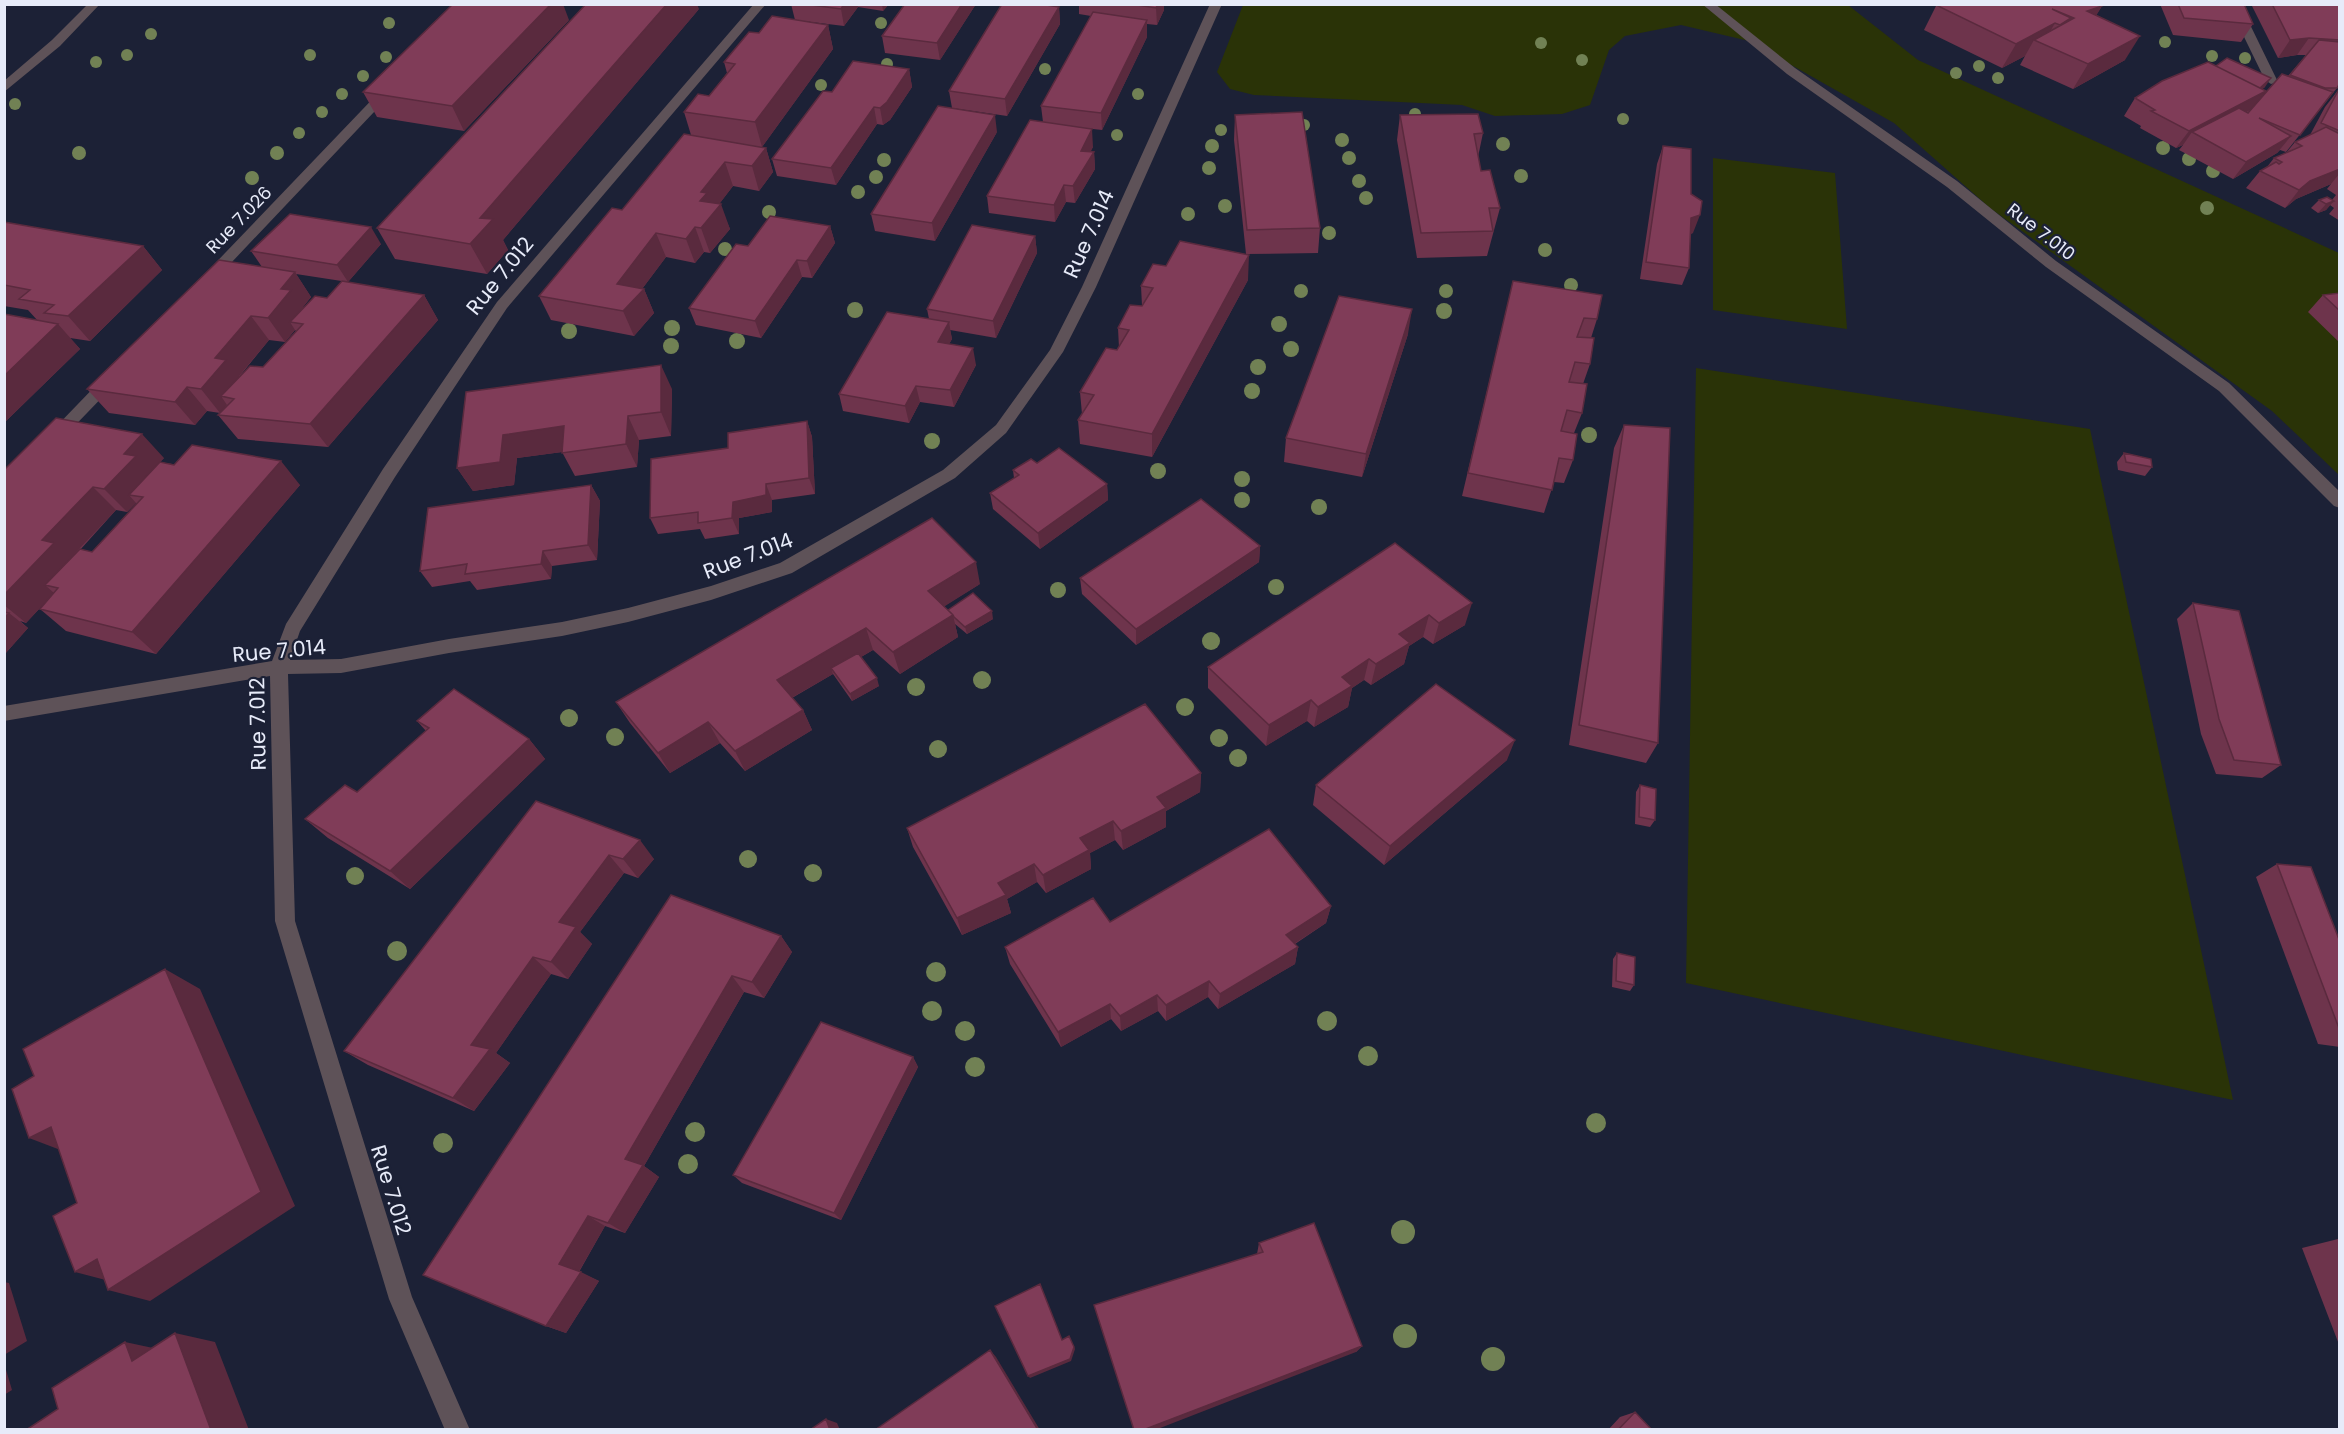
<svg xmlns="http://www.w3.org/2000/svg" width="2344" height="1434" font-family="Poppins,sans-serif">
  <rect width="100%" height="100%" fill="#1c2136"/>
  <!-- green -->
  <path fill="#2a3307" d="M1243,5H1848L1918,60L2339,253V475L2272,411L1990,208L1894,123L1749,41L1681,25L1625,36L1609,50L1590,105L1562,114L1495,116L1462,105L1254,95L1230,89L1217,72Z
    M1713,158L1835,173L1847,329L1713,310Z
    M1696,368L2090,429L2233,1100L1686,983Z"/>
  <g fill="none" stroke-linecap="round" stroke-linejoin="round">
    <!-- street -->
    <path fill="#5e5258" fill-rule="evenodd" d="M88,4H100L60,46L4,92V81L52,40Z
      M754,4H766L507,308L395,477L300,631L290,660L341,659L449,639L562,622L628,608L711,586L780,563L943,470L996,425L1050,350L1082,287L1210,4H1222L1096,287L1063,352L1006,433L955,478L792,573L711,600L628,622L562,636L449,653L341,673L288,674L295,921L412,1297L470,1430H445L389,1299L275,921L270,676L4,721V706L272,661L286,624L383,469L497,302Z
      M1702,4H1715L1795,68L1957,181L2056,261L2229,383L2340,492V508L2334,506L2219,391L2046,267L1947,187L1787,74Z
      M2228,4H2240L2277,80L2275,83L2271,84L2265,80Z
      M388,86L392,87L394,90L392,93L213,282H203L201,279L203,276L384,87Z
      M110,375L115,376L117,380L115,384L59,442H49L46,438L49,434L105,376Z"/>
  </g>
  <!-- trees -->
  <g fill="#718154">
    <circle cx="389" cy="23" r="6"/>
    <circle cx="881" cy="23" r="6"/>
    <circle cx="151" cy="34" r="6"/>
    <circle cx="2165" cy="42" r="6"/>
    <circle cx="1541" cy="43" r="6"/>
    <circle cx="127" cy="55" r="6"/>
    <circle cx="310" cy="55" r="6"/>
    <circle cx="2212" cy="56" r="6"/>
    <circle cx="386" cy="57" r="6"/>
    <circle cx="2245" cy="58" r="6"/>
    <circle cx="1582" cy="60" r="6"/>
    <circle cx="96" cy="62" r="6"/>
    <circle cx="887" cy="64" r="6"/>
    <circle cx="1979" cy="66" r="6"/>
    <circle cx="1045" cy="69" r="6"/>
    <circle cx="1956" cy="73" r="6"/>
    <circle cx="363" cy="76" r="6"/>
    <circle cx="1998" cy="78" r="6"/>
    <circle cx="821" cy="85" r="6"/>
    <circle cx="342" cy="94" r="6"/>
    <circle cx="1138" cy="94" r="6"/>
    <circle cx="15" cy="104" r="6"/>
    <circle cx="322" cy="112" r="6"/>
    <circle cx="1415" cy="114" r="6"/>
    <circle cx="1623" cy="119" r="6"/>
    <circle cx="1304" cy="125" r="6"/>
    <circle cx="1221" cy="130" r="6"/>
    <circle cx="299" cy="133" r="6"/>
    <circle cx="1117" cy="135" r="6"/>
    <circle cx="1342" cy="140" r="7"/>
    <circle cx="1503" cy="144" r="7"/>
    <circle cx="1212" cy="146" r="7"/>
    <circle cx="2163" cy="148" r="7"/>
    <circle cx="79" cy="153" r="7"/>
    <circle cx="277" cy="153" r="7"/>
    <circle cx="1349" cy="158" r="7"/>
    <circle cx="2189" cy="159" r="7"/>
    <circle cx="884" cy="160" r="7"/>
    <circle cx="1209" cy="168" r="7"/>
    <circle cx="2213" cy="171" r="7"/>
    <circle cx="1521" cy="176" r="7"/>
    <circle cx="876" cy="177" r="7"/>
    <circle cx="252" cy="178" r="7"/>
    <circle cx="1359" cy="181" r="7"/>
    <circle cx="858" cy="192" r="7"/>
    <circle cx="1366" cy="198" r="7"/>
    <circle cx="1225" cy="206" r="7"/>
    <circle cx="2207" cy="208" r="7"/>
    <circle cx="769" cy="212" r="7"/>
    <circle cx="1188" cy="214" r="7"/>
    <circle cx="1329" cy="233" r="7"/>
    <circle cx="725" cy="249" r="7"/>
    <circle cx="1545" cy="250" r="7"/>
    <circle cx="1571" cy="285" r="7"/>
    <circle cx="1301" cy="291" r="7"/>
    <circle cx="1446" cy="291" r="7"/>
    <circle cx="855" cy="310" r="8"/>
    <circle cx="1444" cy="311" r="8"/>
    <circle cx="1279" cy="324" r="8"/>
    <circle cx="672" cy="328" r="8"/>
    <circle cx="569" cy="331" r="8"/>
    <circle cx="737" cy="341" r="8"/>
    <circle cx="671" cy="346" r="8"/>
    <circle cx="1291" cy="349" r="8"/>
    <circle cx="1258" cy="367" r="8"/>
    <circle cx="1252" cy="391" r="8"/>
    <circle cx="1589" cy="435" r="8"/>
    <circle cx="932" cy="441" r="8"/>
    <circle cx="1158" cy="471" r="8"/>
    <circle cx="1242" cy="479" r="8"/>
    <circle cx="1242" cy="500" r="8"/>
    <circle cx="1319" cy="507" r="8"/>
    <circle cx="1276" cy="587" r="8"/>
    <circle cx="1058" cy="590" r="8"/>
    <circle cx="1211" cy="641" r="9"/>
    <circle cx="982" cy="680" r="9"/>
    <circle cx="916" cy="687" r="9"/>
    <circle cx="1185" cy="707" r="9"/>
    <circle cx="569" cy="718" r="9"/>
    <circle cx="615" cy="737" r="9"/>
    <circle cx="1219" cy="738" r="9"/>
    <circle cx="938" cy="749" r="9"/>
    <circle cx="1238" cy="758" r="9"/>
    <circle cx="748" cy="859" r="9"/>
    <circle cx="813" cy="873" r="9"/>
    <circle cx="355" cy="876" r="9"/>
    <circle cx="397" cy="951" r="10"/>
    <circle cx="936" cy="972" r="10"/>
    <circle cx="932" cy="1011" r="10"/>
    <circle cx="1327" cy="1021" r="10"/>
    <circle cx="965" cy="1031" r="10"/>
    <circle cx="1368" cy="1056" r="10"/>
    <circle cx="975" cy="1067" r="10"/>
    <circle cx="1596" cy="1123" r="10"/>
    <circle cx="695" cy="1132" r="10"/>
    <circle cx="443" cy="1143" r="10"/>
    <circle cx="688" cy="1164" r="10"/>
    <circle cx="1403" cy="1232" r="12"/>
    <circle cx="1405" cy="1336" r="12"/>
    <circle cx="1493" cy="1359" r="12"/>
  </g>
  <!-- wall -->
  <path fill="#6e344c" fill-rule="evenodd" d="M791,4H889L883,11L858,7L844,26L803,21L828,25L833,49L762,147L766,148L773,172L759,191L733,186L719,204L730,229L710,253L704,252L695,263L666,257L642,289H644L654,313L634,336L551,320L539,296L622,210L691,135L684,112L709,96L727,73L724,62L759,33L795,20Z
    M976,4L940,60L885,53L882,36Z
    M1079,4H1164V10L1157,25L1147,24V37L1102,130L1075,127L1093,147L1090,151L1094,152L1095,169L1075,203L1066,202L1055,222L989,213L987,196L1043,122L1041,106L1091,16L1079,14Z
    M1934,4H2100L2102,6L2096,15L2125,60L2073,89L2020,65L2025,56L2002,68L1924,30L1936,6Z
    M2160,4H2244L2253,24L2241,42L2173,35Z
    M2251,4H2340V83L2337,88L2286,152L2280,150L2277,153L2233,179L2179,150L2183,145L2176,148L2140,128L2141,126L2124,116L2135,98L2265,87L2262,89L2266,91L2262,97L2288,76L2306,55H2297L2278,58Z
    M1059,7L1060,24L1007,116L952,108L949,91Z
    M699,9L503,240L508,250L487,274L395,259L377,228Z
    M569,20L464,131L377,117L363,92Z
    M909,69L912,87L890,120L883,125L877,124L836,185L777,176L772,159L832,92Z
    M2339,89L2340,90V221L2329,214L2334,208L2330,205L2326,210L2318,213L2311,208L2319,200H2332L2336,195L2327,189L2331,184L2296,199L2285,208L2246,188L2260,171L2267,167L2274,158L2286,153L2295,142L2310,135L2325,107Z
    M1235,115L1320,228L1318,253L1246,254L1234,140Z
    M1400,115L1483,133L1478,157L1481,171L1500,208L1487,256L1417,258L1397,140Z
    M997,132L935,241L875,231L871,214Z
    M1663,146L1691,194L1693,233L1690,234L1689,268L1682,285L1640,279L1657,164Z
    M4,222L143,246L162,270L90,341L70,338L80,349L4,423V314L38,321L28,310L4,306Z
    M830,226L835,243L812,278L802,277L761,338L696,325L689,308L748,246Z
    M1035,236L1037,253L996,338L950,330L952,339L949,344L976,365L954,407L920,402L909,423L843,411L839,394L929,319L927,309Z
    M381,244L348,282L296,274L311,297L303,307V308L327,298L424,295L438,320L328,447L238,439L218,415L220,413L207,411L195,425L109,413L87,389L262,267L251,251ZM295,330L296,331L263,367L239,377L269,340L285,342Z
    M1248,280L1152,457L1080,444L1078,420L1082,414L1080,392L1119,348L1118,328L1142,306L1141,286Z
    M1513,281L1597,319L1591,338L1590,364L1583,384L1582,413L1574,433L1573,460L1564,483L1554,482L1544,513L1462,496Z
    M2340,293V343L2308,312L2323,295Z
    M1408,334L1362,477L1284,462L1286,438Z
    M672,389L671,436L639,440L637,467L575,476L562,452L517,458L514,485L473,491L457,468Z
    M807,421L812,437L815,494L772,500V512L739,518V534L705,539L700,529L658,534L650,518L728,448Z
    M1624,425L1658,743L1646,763L1569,745L1614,448Z
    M2124,453L2152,467L2145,476L2118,470L2117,462Z
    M164,458L160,462L300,485L156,654L66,631L40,609L54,593L26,623L20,621L28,628L4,655V470ZM136,503H137L92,552L80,550L116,510L127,512Z
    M1037,463L1107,484L1108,500L1040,549L993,509L990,493L1014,478L1013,470Z
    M591,485L600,501L597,560L552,566L551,579L477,590L470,581L432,587L420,571Z
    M1395,543L1465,625L1433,644L1423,637L1409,646L1404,664L1371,685L1364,680L1352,688L1348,707L1314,727L1307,721L1266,746L1208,688V667Z
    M1260,546L1259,562L1136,645L1082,594L1080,578Z
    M980,584L944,606L948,610L993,619L967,634L955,624L958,637L900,674L873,650L861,657L879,686L852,701L833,674L792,698L803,710L812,730L745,771L720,743L670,773L630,723L616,702Z
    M2193,603L2281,765L2262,778L2216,774L2201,734L2177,619Z
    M417,721L529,739L545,759L410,889L328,838L305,819L357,792L426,731Z
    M1507,760L1384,865L1313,805L1316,785Z
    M1201,773L1200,792L1166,811V827L1123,850L1115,840L1090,853L1091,869L1046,893L1037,882L1007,899L1011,913L962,935L913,847L907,828Z
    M1640,785L1655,820L1650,827L1635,824L1636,792Z
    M536,801L654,859L638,878L624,873L580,932L592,944L568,979L551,974L496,1053L510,1063L474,1111L368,1065L344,1051Z
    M2277,864L2340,942V1047L2318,1044L2256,877Z
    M671,895L781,936L792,952L764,998L744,992L644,1166L659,1177L625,1233L605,1226L579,1272L599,1281L566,1333L546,1326Z
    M1331,906L1326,923L1295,944L1298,947L1295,964L1218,1009L1208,997L1166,1021L1158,1011L1121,1031L1111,1019L1061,1047L1010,964L1005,947L1110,922Z
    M1617,953L1634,985L1630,991L1612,987L1613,959Z
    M913,1057L918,1067L841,1220L742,1183L733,1175Z
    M2338,1239H2340V1347L2302,1248Z
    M1259,1243L1362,1346L1356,1352L1257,1254Z
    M1635,1412L1652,1430H1608L1620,1417Z"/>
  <!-- shaded-wall -->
  <path fill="#5a2a3e" d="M551,4H563L569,20L464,131L452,106Z
    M667,4H697L699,9L503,240L508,250L487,274L470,244L480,218Z
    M844,4H857L858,7L844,26L841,9Z
    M882,4H889L883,11Z
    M962,4H976L940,60L937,43Z
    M1158,4H1164V10L1157,25L1156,8Z
    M2102,6L2087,31V11Z
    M1059,7L1060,24L1007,116L1005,99Z
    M1147,20V37L1102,130L1101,113Z
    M2055,23L2043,44L2034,40L2025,56L2002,68L2016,44Z
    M828,25L833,49L762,147L755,122Z
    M2140,36L2125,60L2073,89L2088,64Z
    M2309,38L2297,55L2278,58L2290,40Z
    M909,69L912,87L890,120L883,125L880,108Z
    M2271,78L2265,87L2249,100L2266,91L2254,108L2199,136L2192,132L2183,145L2176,148L2189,131L2252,94Z
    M874,107L877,124L836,185L831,168Z
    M995,115L997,132L935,241L932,223Z
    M1092,129L1093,147L1083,168L1081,151Z
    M2291,136L2277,153L2233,179L2246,162Z
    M766,148L773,172L759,191L752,166Z
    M1094,152L1095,169L1075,203L1073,186Z
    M725,162L733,186L714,211L721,204L730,229L710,253L701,228V192Z
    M2340,169V173L2331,184L2296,199L2285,208L2299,190L2310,181Z
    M1064,185L1066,202L1055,222L1054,205Z
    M2334,201L2326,210L2318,213L2326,204Z
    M1700,215L1693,233L1684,236L1691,218Z
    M830,226L835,243L812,278L807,261Z
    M371,227L381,244L348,282L337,265Z
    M695,227L704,252L695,263L686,239Z
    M656,233L666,257L633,301L644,289L654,313L634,336L623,311L617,284Z
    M1035,236L1037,253L996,338L993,321Z
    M143,246L162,270L90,341L68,316Z
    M1249,255L1248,280L1152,457V434Z
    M797,260L802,277L761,338L755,321Z
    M295,272L311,297L303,307L308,314L290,322L295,330L285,342L268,318L281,289Z
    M424,295L438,320L328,447L310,424Z
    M1412,309L1408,334L1362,477L1366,454Z
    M251,316L269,340L239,376L245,384L221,396L227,405L220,413L201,389L215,358Z
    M949,322L952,339L941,359L938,342Z
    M58,324L80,349L4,423V376Z
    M973,348L976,365L954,407L950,390Z
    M661,365L672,389L671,436L661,412Z
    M916,386L920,402L909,423L905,406Z
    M187,387L207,411L195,425L175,402Z
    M628,416L639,440L637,467L626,444Z
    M807,421L812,437L815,494L809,478Z
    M564,426L577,450L517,458L514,485L473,491L457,468L503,435Z
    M142,434L164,458L129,495L136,503L127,512L104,489L124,454Z
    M281,461L300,485L156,654L132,632Z
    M766,484L772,500V512L739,518V534L732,518L733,502Z
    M1107,484L1108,500L1040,549L1038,533Z
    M591,485L600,501L597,560L588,545Z
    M93,487L116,510L45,585L54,593L26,623L4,605V595L42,540Z
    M1260,546L1259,562L1136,645V629Z
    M543,551L552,566L551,579L541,564Z
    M976,562L980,584L934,613L928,591Z
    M1472,603L1465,625L1433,644L1439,623Z
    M992,611L993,619L967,634L965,627Z
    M9,613L28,628L4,655V618Z
    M953,615L958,637L900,674L893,652Z
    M1429,615L1423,637L1409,646L1404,664L1371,685L1376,664L1399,634Z
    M866,628L873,650L834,673L831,668L833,674L786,701L777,680Z
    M1369,659L1364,680L1352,688L1348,707L1314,727L1318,707L1342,677Z
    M877,678L879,686L852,701L850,694Z
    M1311,700L1307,721L1266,746L1269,725Z
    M803,710L812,730L745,771L735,751Z
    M708,722L720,743L670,773L658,753Z
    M529,739L545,759L410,889L390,871Z
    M1515,740L1507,760L1384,865L1390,846Z
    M1201,773L1200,792L1166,811V827L1123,850L1121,831L1157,797Z
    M1113,821L1115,840L1090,853L1091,869L1046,893L1043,875L1080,838Z
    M640,840L654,859L638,878L623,859Z
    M609,855L624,873L580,932L592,944L568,979L551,962L559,922Z
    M1034,864L1037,882L1007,899L1011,913L962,935L957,918L998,883Z
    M1331,906L1326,923L1283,951L1286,935Z
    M781,936L792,952L764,998L752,982Z
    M1298,947L1295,964L1218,1009L1220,994Z
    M533,957L551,974L496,1053L510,1063L474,1111L453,1098L471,1045Z
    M165,969L200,989L295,1206L150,1301L108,1290Z
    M732,976L744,992L644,1166L659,1177L625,1233L608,1223L625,1159Z
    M1209,981L1208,997L1166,1021V1005Z
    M1157,995L1158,1011L1121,1031L1120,1016Z
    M1110,1004L1111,1019L1061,1047L1058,1032Z
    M913,1057L918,1067L841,1220L834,1213Z
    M51,1127L71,1154L29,1138Z
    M588,1216L605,1226L578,1273L559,1264Z
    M97,1259L117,1283L75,1272Z
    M581,1272L599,1281L566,1333L546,1326Z
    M4,1282L9,1283L27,1341L4,1355Z
    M175,1333L215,1342L249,1430H211Z
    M125,1342L167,1351L132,1361Z
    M1362,1346L1356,1352L1155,1430H1143Z
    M1074,1347L1075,1349L1071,1361L1030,1378L1028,1376Z
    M990,1350L996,1357L1040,1430H1038Z
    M4,1363L12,1390L4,1395Z
    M826,1419L837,1423L840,1430H830Z"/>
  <!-- building -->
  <path fill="#803c58" stroke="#5a2a3e" stroke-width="1.5" d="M453,4H551L452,106L363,92Z
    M586,4H667L480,218L493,219L470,244L377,228Z
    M804,4H844L841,9Z
    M905,4H962L937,43L882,36Z
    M1002,4H1040L1059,7L1005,99L949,91Z
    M1131,4H1158L1156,8Z
    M1938,4H2100L2102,6L2087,11L2140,36L2088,64L2034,40L2074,18L2052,9L2071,18L2060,25L2055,23L2016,44L1936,5Z
    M2178,4H2244L2253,24L2184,18Z
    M2272,4H2340V40L2309,38L2290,40Z
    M1093,12L1147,20L1101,113L1041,106Z
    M772,16L828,25L755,122L684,112L698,94L709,96L735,64L724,62L749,32L759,33Z
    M2319,40L2340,42V83L2337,88H2325L2290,75Z
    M2227,58L2271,78L2260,88L2216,66Z
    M853,61L909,69L887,102L880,108L874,107L831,168L772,159L823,91L832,92Z
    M2208,62L2266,91L2189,131L2151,111L2155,110L2135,98L2162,81Z
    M2282,74L2333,92L2300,135L2259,118L2291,136L2246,162L2192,132L2239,108L2248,113Z
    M2339,89L2340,90V131L2321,123Z
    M938,106L995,115L932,223L871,214Z
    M1302,112L1320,228L1247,230L1235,115Z
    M1478,114L1483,133L1474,134L1481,171L1490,170L1500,208H1489L1493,231L1421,233L1400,115Z
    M1030,120L1092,129L1081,151L1094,152L1073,186L1064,185L1054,205L987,196Z
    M2326,127L2340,134V169L2310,181L2299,190L2260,171L2276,162L2279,164L2282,162L2274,158L2302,146L2295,142Z
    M684,134L766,148L752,166L725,162L701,192L707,193L700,201L721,204L701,228L695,227L686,239L656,233L617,284L644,289L623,311L539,296L612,208L622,210Z
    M1663,146L1691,149V194L1702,201L1700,215L1691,218L1689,268L1646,262Z
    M2327,197L2334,201L2326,204L2319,200Z
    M290,214L371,227L337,265L251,251Z
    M770,216L830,226L807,261L797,260L755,321L689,308L736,244L748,246Z
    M4,222L143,246L68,316L44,313L54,305L19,299L30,290L4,285Z
    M972,225L1035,236L993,321L927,309Z
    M1180,241L1249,255L1152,434L1078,420L1094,395L1080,392L1106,348L1117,350L1129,330L1118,328L1130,305L1142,306L1153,288L1141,286L1153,264L1166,266Z
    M219,260L295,272L281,289L291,290L268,318L251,316L215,358L226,360L201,389L187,387L175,402L87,389Z
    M342,281L424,295L310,424L218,415L234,399L221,396L250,366L263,367L303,324L290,322L315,296L327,298Z
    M1513,281L1602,295L1597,319L1584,318L1577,337L1594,338L1590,364L1575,362L1569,382L1587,384L1582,413L1567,410L1561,431L1577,434L1573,460L1559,458L1552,490L1468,473Z
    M2340,293V311L2323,295Z
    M1339,296L1412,309L1366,454L1286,438Z
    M887,312L949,322L938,342L973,348L950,390L916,386L905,406L839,394Z
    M4,314L58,324L4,376Z
    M661,365V412L628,416L626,444L562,453L564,426L503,435L500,462L457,468L466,392Z
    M56,418L142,434L124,454L136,456L104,489L93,487L42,540L54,543L4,595V470Z
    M807,421L809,478L766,484V495L733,502L732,518L698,523V512L650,518L651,459L728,448V433Z
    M1624,425L1670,428L1658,743L1579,725Z
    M192,445L281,461L132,632L40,609L58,588L45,585L80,549L92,552L143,497L129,495L160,462L174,465Z
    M1059,448L1107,484L1038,533L990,493L1019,475L1013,470L1031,459L1037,463Z
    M2124,453L2151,459L2152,467L2126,462Z
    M591,485L588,545L543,551L541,564L465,574L467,564L420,571L428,508Z
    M1201,499L1260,546L1136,629L1080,578Z
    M932,518L976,562L928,591L953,615L893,652L866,628L777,680L803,710L735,751L708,722L658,753L616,702Z
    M1395,543L1472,603L1439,623L1429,615L1399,634L1410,643L1376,664L1369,659L1342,677L1352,686L1318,707L1311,700L1269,725L1208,667Z
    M973,593L992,611L965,627L954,617L953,615L948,610Z
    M2193,603L2239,611L2281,765L2234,760L2219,719Z
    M4,612L9,613L4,618Z
    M858,653L877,678L850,694L831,668Z
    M1436,684L1515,740L1390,846L1316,785Z
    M454,689L529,739L390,871L305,819L345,785L357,792L429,728L417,721Z
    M1145,704L1201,773L1157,797L1166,808L1121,831L1113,821L1080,838L1089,850L1043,875L1034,864L998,883L1006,895L957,918L907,828Z
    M1640,785L1656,789L1655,820L1639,817Z
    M536,801L640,840L623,859L609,855L559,922L576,927L551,962L533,957L471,1045L490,1049L453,1098L344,1051Z
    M1269,829L1331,906L1286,935L1298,947L1220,994L1209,981L1166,1005L1157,995L1120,1016L1110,1004L1058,1032L1005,947L1093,898L1110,922Z
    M2277,864L2311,867L2340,942V1031Z
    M671,895L781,936L752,982L732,976L625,1159L643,1165L608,1223L588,1216L559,1264L581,1272L546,1326L423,1275Z
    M1617,953L1635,957L1634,985L1616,981Z
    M165,969L261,1192L108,1290L97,1259L75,1272L53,1216L77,1203L51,1127L29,1138L12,1089L34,1076L23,1049Z
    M821,1022L913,1057L834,1213L733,1175Z
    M1314,1223L1362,1346L1143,1430H1134L1094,1305L1263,1252L1259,1243Z
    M1040,1284L1062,1340L1069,1336L1074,1347L1070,1359L1028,1376L995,1306Z
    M175,1333L211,1430H26L58,1409L52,1388L125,1342L132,1361Z
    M990,1350L1038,1430H875Z
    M1635,1412L1652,1430H1618Z
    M826,1419L830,1430H810Z"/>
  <g text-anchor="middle" stroke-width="4.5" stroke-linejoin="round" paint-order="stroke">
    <!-- far-street labels -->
    <g font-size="18" fill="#e7ebf9" stroke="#1c2136">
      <text transform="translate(239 220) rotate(-46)" y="6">Rue 7.026</text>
      <text transform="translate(2041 232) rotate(38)" y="6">Rue 7.010</text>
    </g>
    <!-- street labels -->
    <g font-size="21" fill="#e7ebf9" stroke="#1c2136">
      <text transform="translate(1089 234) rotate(-66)" y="7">Rue 7.014</text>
      <text transform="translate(500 276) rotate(-51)" y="7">Rue 7.012</text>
      <text transform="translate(748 556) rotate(-21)" y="7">Rue 7.014</text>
      <text transform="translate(279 651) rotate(-5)" y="7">Rue 7.014</text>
      <text transform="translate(258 724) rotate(-91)" y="7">Rue 7.012</text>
      <text transform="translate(391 1190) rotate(73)" y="7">Rue 7.012</text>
    </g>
  </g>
  <!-- border -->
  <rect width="2344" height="1434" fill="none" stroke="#e7ebf9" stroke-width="12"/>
</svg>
